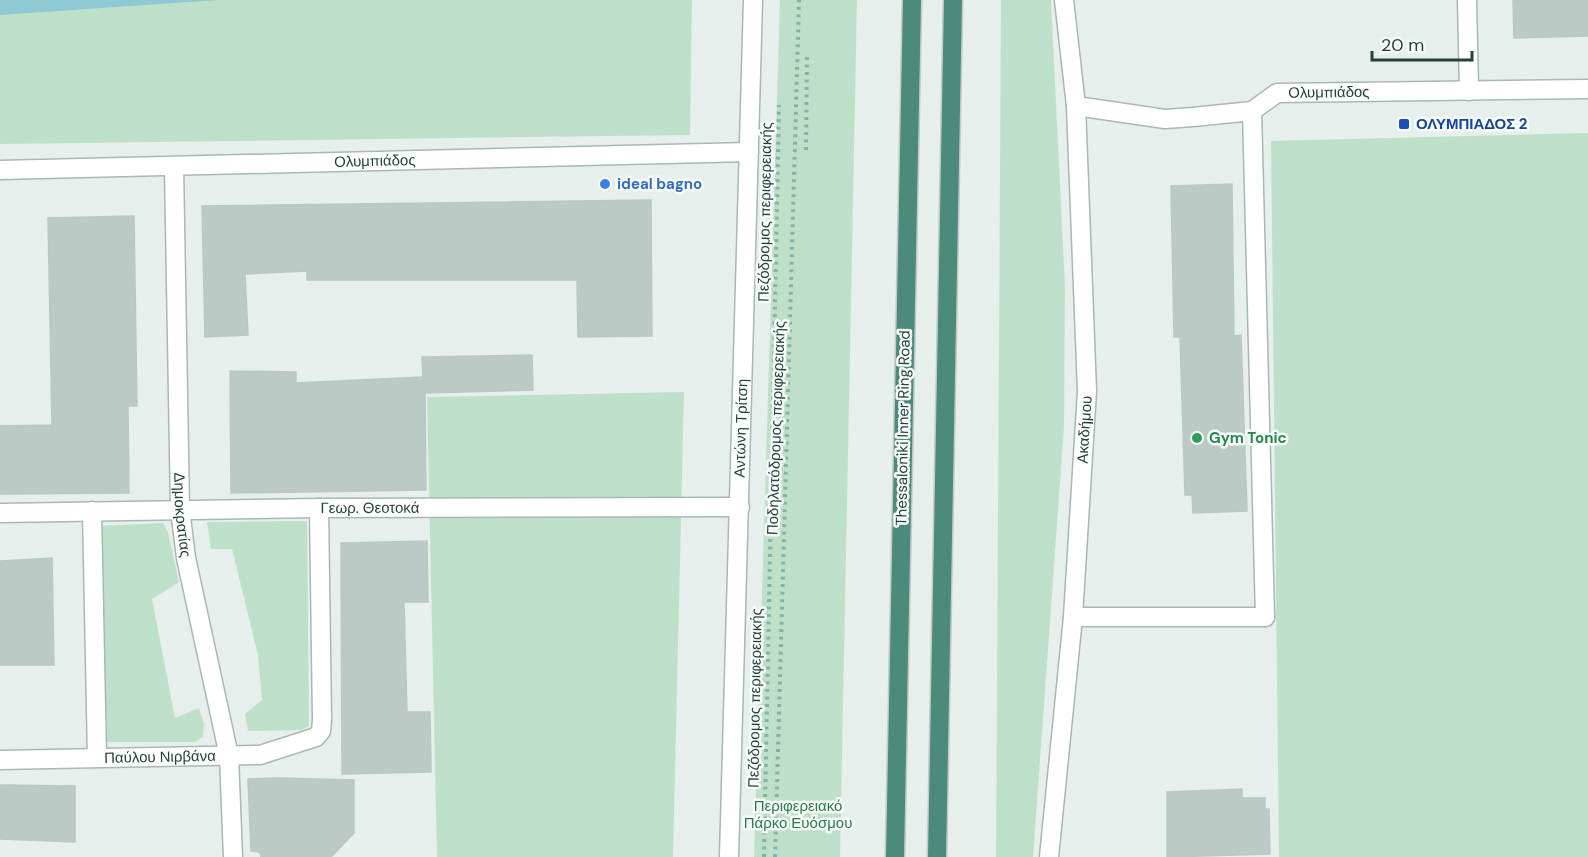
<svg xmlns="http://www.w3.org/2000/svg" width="1588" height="857" font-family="'DM Sans',sans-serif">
  <rect width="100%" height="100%" fill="#e6efeb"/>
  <!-- green -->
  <path fill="#bfe0c8" d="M0,0H692L690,135L0,144Z
    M780,0H857L840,857H754Z
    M1001,0H1051L1065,288L1064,427L1033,857H996Z
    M1588,133V857H1279L1271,141Z
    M684,392L673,857H437L427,397Z
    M307,521L309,726L301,730L248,731L245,714L262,700L258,655L232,549H211L207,522Z
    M163,523L168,532L179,582L152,599L175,718L199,708L204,724L203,737L195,742H107L102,526Z"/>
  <!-- water -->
  <path fill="#8ec9d4" d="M0,0H218L0,15Z"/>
  <!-- building -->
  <path fill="#bbcac4" stroke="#b8c9c2" stroke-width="1.5" d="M1513,0H1588V36L1514,38Z
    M1232,184L1234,336L1241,335L1247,511L1193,513L1192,495H1185L1180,337H1174L1171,186Z
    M651,200L652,336L578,337L577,280H307V271L245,274L248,335L205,337L202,206Z
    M134,216L137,406H128L129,493L0,494V426L52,425L48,218Z
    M532,355L533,390L425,393L426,490L231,493L230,371L296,372V383L423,377L422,357Z
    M427,541L428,602H404L407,712H430L431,772L342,774L341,543Z
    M52,558L54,665H0V561Z
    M279,778L354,780V833L331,857H261L260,852L251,851L248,779Z
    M0,785L75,786V842L0,839Z
    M1242,789V798H1265V809H1269L1270,854L1167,857V792Z"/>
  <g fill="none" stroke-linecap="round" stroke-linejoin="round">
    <!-- service casing -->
    <g stroke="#a8b8b2" stroke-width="21">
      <path id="service" d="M1252,111L1265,617"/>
    </g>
    <!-- minor casing -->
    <g stroke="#a8b8b2" stroke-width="21">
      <g id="minor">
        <path d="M1467,0L1469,91"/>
        <path id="s1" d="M1076,106L1165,119L1193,117L1252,111L1277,93L1588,89"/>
        <path id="s2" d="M174,167L180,509L186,558L229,756L233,857"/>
        <path d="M92,511L97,757"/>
        <path id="s3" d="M0,513L319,508L740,507"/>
        <path d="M1073,617H1265"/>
        <path id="s4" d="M0,760L260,755L316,737L321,731L322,720L319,508"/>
      </g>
    </g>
    <!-- tertiary casing -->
    <g stroke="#a8b8b2" stroke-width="21">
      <g id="tertiary">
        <path id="s5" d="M0,170L749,152"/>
        <path id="s6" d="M729,857L753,0"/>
        <path id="s7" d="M1049,857L1073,617L1087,391L1076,106L1064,0"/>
      </g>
    </g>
    <!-- trunk casing -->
    <g stroke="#c2cac8" stroke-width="21">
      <path id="trunk" d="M895,857L912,0
        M937,857L953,0"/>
    </g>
    <!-- path -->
    <path stroke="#86b3a5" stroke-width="4" stroke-dasharray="3 4.5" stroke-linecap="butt" d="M806,150L807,55
      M764,857L779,105
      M775,857L799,0"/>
    <!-- service -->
    <use href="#service" stroke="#fff" stroke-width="18"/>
    <!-- minor -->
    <use href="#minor" stroke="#fff" stroke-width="18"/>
    <!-- tertiary -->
    <use href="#tertiary" stroke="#fff" stroke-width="18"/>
    <!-- trunk -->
    <use href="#trunk" stroke="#4c8a7c" stroke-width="18"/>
  </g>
  <!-- markers -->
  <rect fill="#1a4fb4" stroke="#f7fbf9" stroke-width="2" x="1398" y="118" width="12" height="12" rx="3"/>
  <circle fill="#3f7fe0" stroke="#f7fbf9" stroke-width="2" cx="605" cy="184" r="6"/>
  <circle fill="#2e9e5b" stroke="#f7fbf9" stroke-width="2" cx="1197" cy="438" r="6"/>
  <g text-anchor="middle" stroke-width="5" stroke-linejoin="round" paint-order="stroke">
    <!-- street labels -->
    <g font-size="15" fill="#24423a" stroke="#f7fbf9">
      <text dy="5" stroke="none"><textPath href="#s1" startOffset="260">Ολυμπιάδος</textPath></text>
      <text dy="5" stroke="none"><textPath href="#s5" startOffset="375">Ολυμπιάδος</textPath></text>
      <text transform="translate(765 212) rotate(-89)" y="5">Πεζόδρομος περιφερειακής</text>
      <text transform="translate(776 428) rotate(-88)" y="5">Ποδηλατόδρομος περιφερειακής</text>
      <text transform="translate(903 428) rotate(-89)" y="5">Thessaloniki Inner Ring Road</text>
      <text dy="5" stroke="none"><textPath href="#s6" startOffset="429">Αντώνη Τρίτση</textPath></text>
      <text dy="5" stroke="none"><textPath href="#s7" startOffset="429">Ακαδήμου</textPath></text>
      <text dy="5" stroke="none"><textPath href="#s3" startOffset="370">Γεωρ. Θεοτοκά</textPath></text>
      <text dy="5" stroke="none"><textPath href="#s2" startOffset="348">Δημοκρατίας</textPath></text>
      <text transform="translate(755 698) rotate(-89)" y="5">Πεζόδρομος περιφερειακής</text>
      <text dy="5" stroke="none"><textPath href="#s4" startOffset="160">Παύλου Νιρβάνα</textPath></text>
    </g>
    <!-- transit labels -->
    <g font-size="15" font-weight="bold" fill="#164399" stroke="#f7fbf9" text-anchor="start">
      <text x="1416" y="129">ΟΛΥΜΠΙΑΔΟΣ 2</text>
    </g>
    <!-- shop labels -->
    <g font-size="15" font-weight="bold" fill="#366cbe" stroke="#f7fbf9" text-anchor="start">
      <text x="617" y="189">ideal bagno</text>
    </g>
    <!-- leisure labels -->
    <g font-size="15" font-weight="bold" fill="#27864d" stroke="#f7fbf9" text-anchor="start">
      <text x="1209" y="443">Gym Tonic</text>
    </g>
    <!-- park labels -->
    <g font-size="15" fill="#2d7a4b" stroke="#f7fbf9">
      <text x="798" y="811">Περιφερειακό<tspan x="798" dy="17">Πάρκο Ευόσμου</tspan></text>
    </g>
  </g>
  <!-- scale -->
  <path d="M1372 51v9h100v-9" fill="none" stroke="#24423a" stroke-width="3"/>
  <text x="1381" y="51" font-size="18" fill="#24423a" stroke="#f7fbf9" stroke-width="4.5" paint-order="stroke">20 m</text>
</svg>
